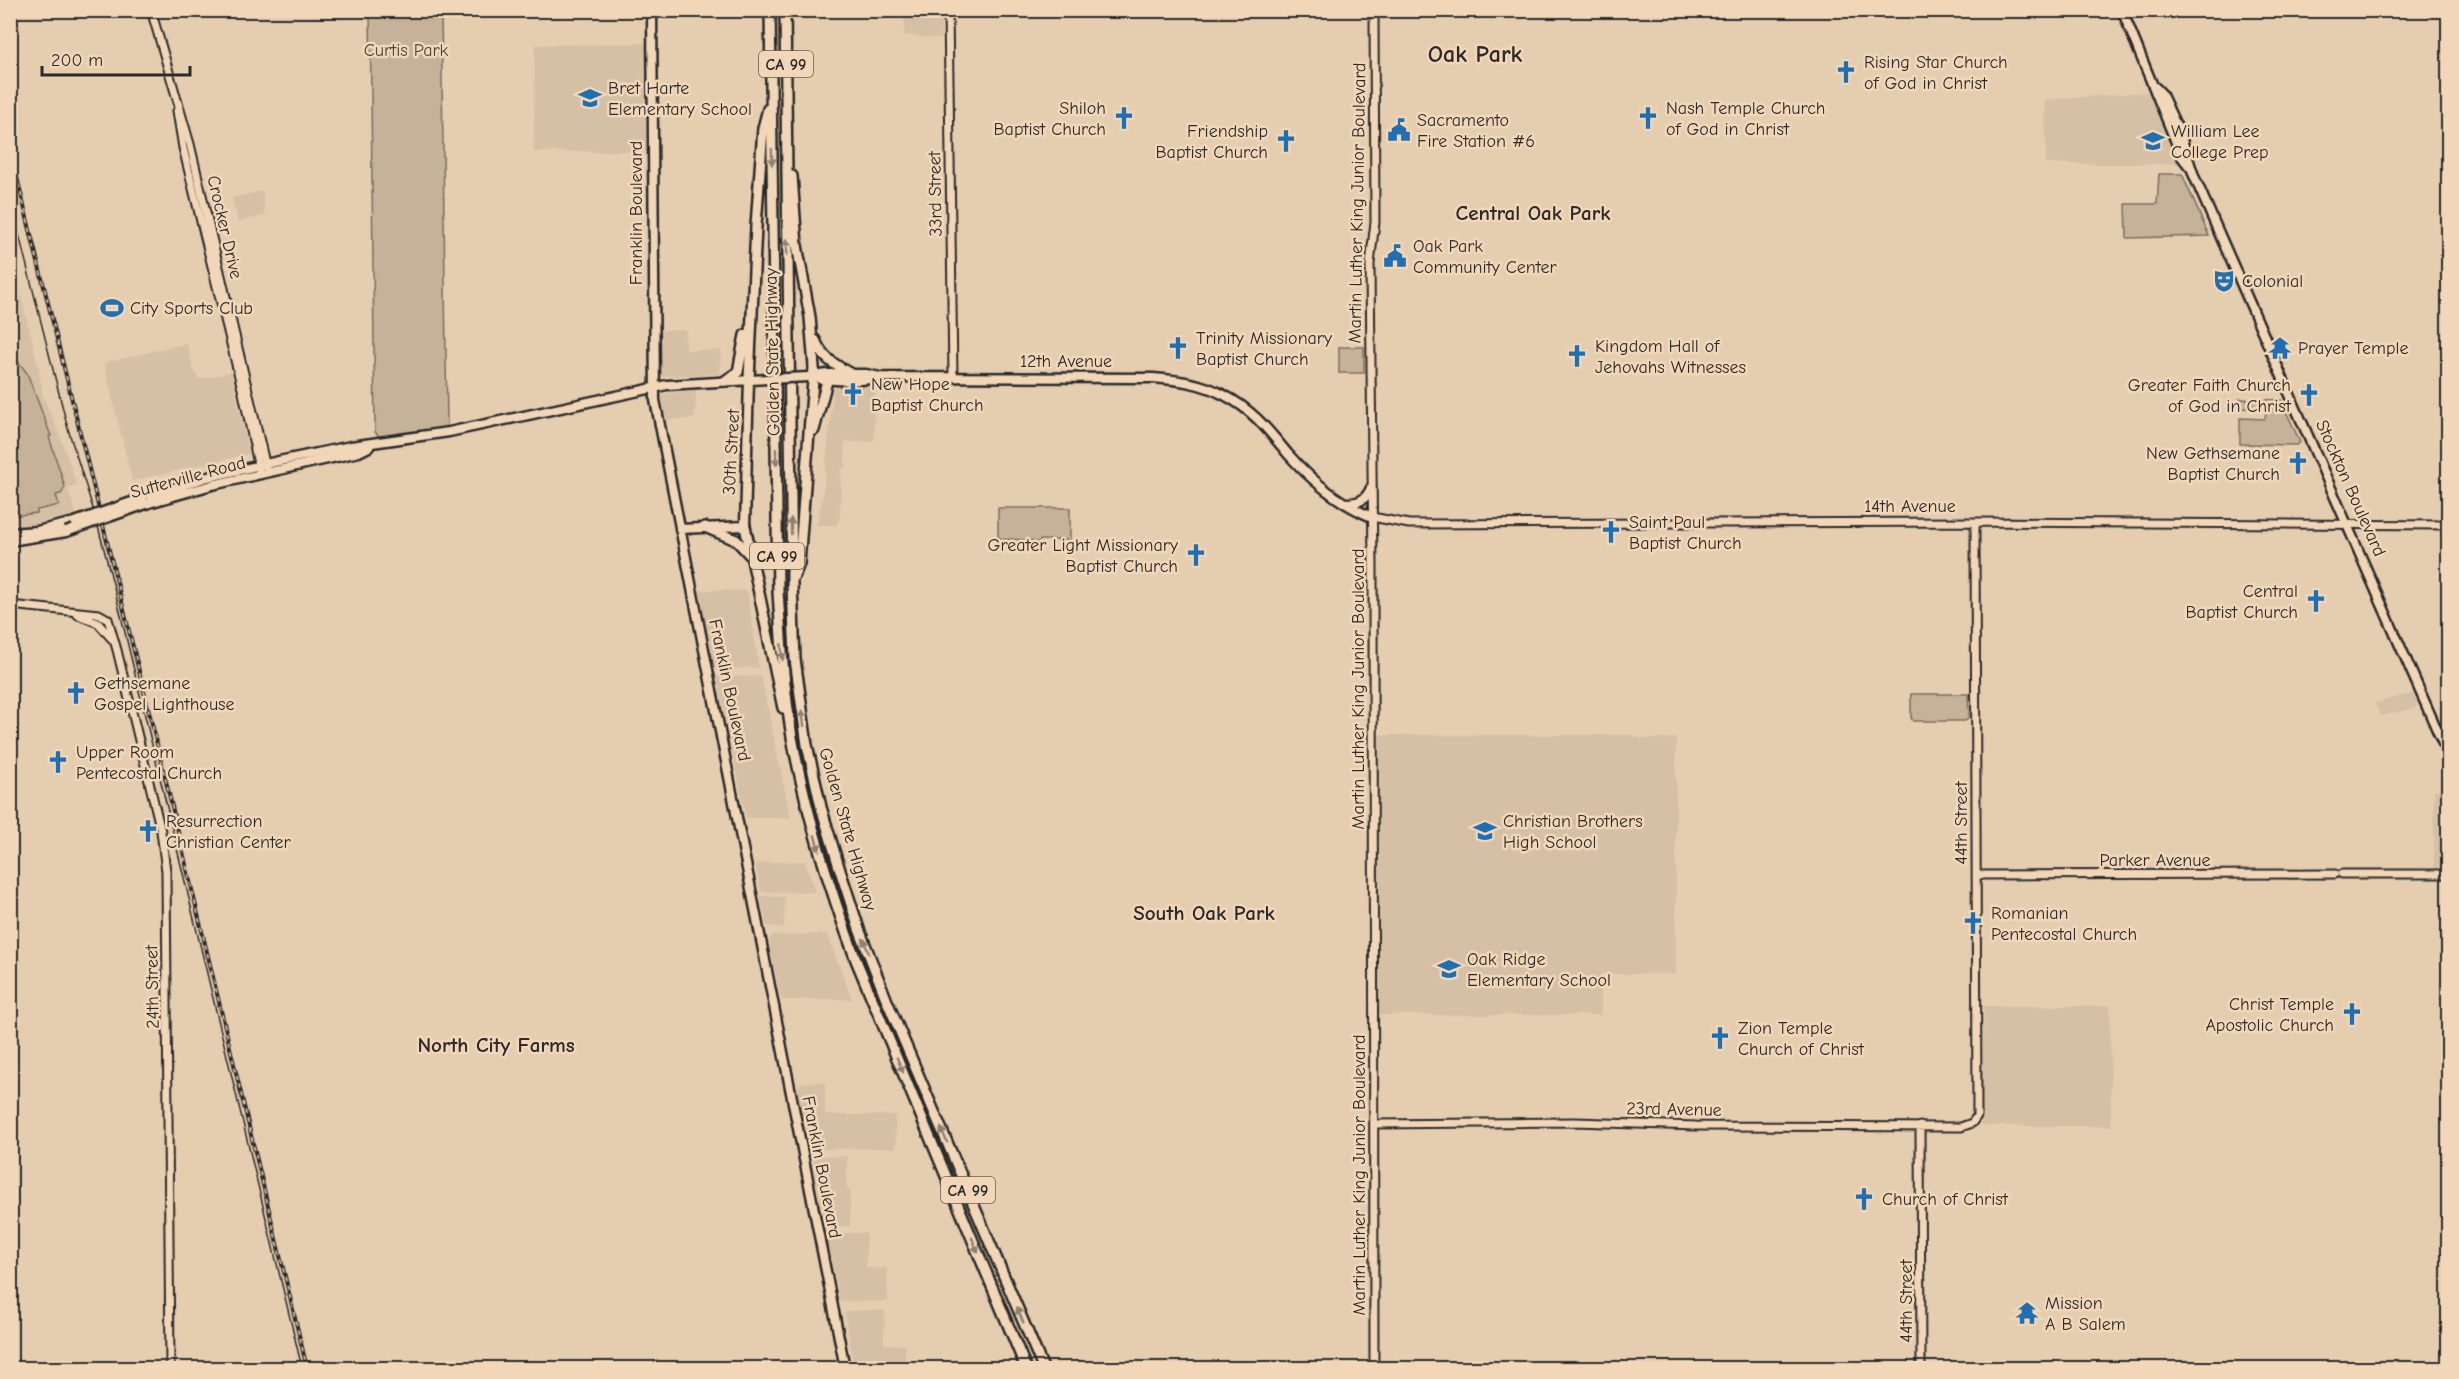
<svg xmlns="http://www.w3.org/2000/svg" width="2459" height="1379" font-family="'Comic Neue',sans-serif">
  <rect width="100%" height="100%" fill="#e5cdb0"/>
  <filter id="ink" filterUnits="userSpaceOnUse"><feTurbulence type="fractalNoise" baseFrequency=".0167" numOctaves="2"/><feDisplacementMap in="SourceGraphic" scale="12" xChannelSelector="R" yChannelSelector="G"/><feConvolveMatrix kernelMatrix="1 2 1 2 8 2 1 2 1" color-interpolation-filters="sRGB"/></filter>
  <g filter="url(#ink)">
    <!-- built -->
    <path fill="#d5c0a5" d="M904,11H942L941,39L904,35Z
      M646,43V151L534,152L535,45Z
      M2148,92L2178,164H2046L2045,100Z
      M262,191L265,215L238,222L232,198Z
      M10,252L39,369L43,396L60,436L77,485L68,489L77,516L41,527L20,528H10Z
      M661,330H686V350H721L720,374L663,376L660,371L657,334Z
      M187,343L193,369L199,379L231,372L249,454L132,481L104,363Z
      M872,385L875,388L874,441L845,442V468L841,469L840,517L837,525H816L822,501L834,386Z
      M696,390L695,418L666,420L662,399L663,394Z
      M699,590H747L759,668L715,669Z
      M761,676L787,801L791,818H746L717,677Z
      M2414,693L2417,702L2415,708L2381,716L2375,703Z
      M1376,735H1632L1642,739L1676,738V974H1601V1015H1379Z
      M2434,790H2448V870H2434Z
      M805,861L815,892H761L756,867L757,863Z
      M760,896L785,897L784,928L767,926Z
      M827,934L852,999L783,1000L780,997L769,942L770,937L774,935Z
      M1984,1006H2110L2111,1126H1981Z
      M803,1082H825V1115H895L896,1148L813,1149L808,1145L797,1088Z
      M820,1156H847V1189L850,1190V1226H832L826,1223L824,1219L813,1163L815,1158Z
      M832,1233H866V1268H887L888,1302L840,1301L827,1239Z
      M885,1310L884,1344L905,1345V1368H854L845,1313L848,1311Z"/>
    <!-- green -->
    <path fill="#c6b299" stroke="#786e62" stroke-width="1.5" d="M370,11H441L447,423L446,427L440,428L384,437H380L375,432Z
      M2159,174H2182L2209,236L2127,238L2126,204H2157Z
      M1339,347H1364V373H1339Z
      M11,352L27,373L51,436L49,437L65,487L61,494L56,495L59,505L37,510V513L11,516Z
      M2240,399L2281,400L2300,442L2297,445L2240,444V418L2265,419L2266,409L2240,408Z
      M998,508H1070V540H1041L1036,543L1030,540L1001,539L998,536Z
      M1911,694H1968L1969,717L1965,721H1913L1911,718Z"/>
    <g fill="none" stroke-linecap="round" stroke-linejoin="round">
      <!-- minor casing -->
      <g stroke="#2b2b2b" stroke-width="11">
        <path id="minor" d="M151,10L190,144L266,467
          M948,10L953,377
          M1374,10L1375,222L1370,264L1373,567L1374,1368
          M177,111L183,148L243,393L259,469
          M1372,517L1409,524L1977,522L2448,525
          M10,605L99,614L108,619L117,650L161,831L166,871L170,1368
          M78,615L98,623L112,639
          M2342,874H2448
          M1976,875L2335,874
          M1375,1124L1576,1122L1696,1126L1961,1127L1972,1123L1977,1116L1975,527L1977,522
          M1920,1126L1921,1368"/>
      </g>
      <!-- major casing -->
      <g stroke="#2b2b2b" stroke-width="13">
        <path id="major" d="M652,10L655,400L845,1368
          M2122,10L2182,157L2189,166
          M2155,87L2161,93L2180,134L2194,176L2448,755
          M808,377L827,374H866L880,377L1153,378C1178,380 1202,383 1224,395C1252,409 1269,431 1288,454C1311,480 1340,504 1372,517
          M821,379L851,381L879,378
          M143,498L208,477L279,461L351,446L449,432L667,385L768,379
          M149,503L212,485L359,452L369,447
          M1345,503C1359,503 1365,501 1371,488
          M680,529L745,526L749,380
          M10,533L37,531L75,522
          M10,541L66,532"/>
      </g>
      <!-- highway casing -->
      <g stroke="#2b2b2b" stroke-width="14">
        <path id="highway" d="M770,10L778,591C781,640 784,689 792,737C806,813 829,887 856,960L1026,1368
          M785,10L792,584L795,659L807,745L821,807L839,867L859,929L887,1001L1043,1368
          M792,176L797,245L810,317L814,367L799,564L794,576
          M815,340C822,358 835,365 851,374
          M749,380L756,226L763,128L768,109
          M725,381L738,372L745,335
          M814,430L827,381
          M745,526L783,708
          M705,527L736,540L750,555"/>
      </g>
      <!-- minor -->
      <use href="#minor" stroke="#f1d7b8" stroke-width="7"/>
      <!-- major -->
      <use href="#major" stroke="#f1d7b8" stroke-width="8"/>
      <!-- highway -->
      <use href="#highway" stroke="#f1d7b8" stroke-width="9"/>
      <!-- tram -->
      <path stroke="#2b2b2b" stroke-width="1.5" d="M10,199L68,429L95,515L115,591L302,1368"/>
      <!-- rail casing -->
      <g stroke="#2b2b2b" stroke-width="4">
        <path id="rail" d="M10,149L157,744L307,1368"/>
      </g>
      <!-- rail -->
      <use href="#rail" stroke="#f1d7b8" stroke-width="1.5" stroke-dasharray="4.5" stroke-linecap="butt"/>
      <!-- major-bridge casing -->
      <g stroke="#2b2b2b" stroke-width="13" stroke-linecap="butt">
        <path id="major-bridge" d="M768,379L808,377
          M75,522L143,498
          M66,532L149,503"/>
      </g>
      <!-- major-bridge -->
      <use href="#major-bridge" stroke="#f1d7b8" stroke-width="8"/>
    </g>
    <!-- one-way arrows -->
    <defs><path id="oneway-solid" d="M-6-.8H1V-3.2L6.5 0L1 3.2V.8H-6Z" transform="scale(1.5)"/></defs>
    <g fill="#8e8172">
      <use href="#oneway-solid" transform="translate(772 157) rotate(89)"/>
      <use href="#oneway-solid" transform="translate(787 247) rotate(-91)"/>
      <use href="#oneway-solid" transform="translate(776 457) rotate(89)"/>
      <use href="#oneway-solid" transform="translate(791 526) rotate(-91)"/>
      <use href="#oneway-solid" transform="translate(782 652) rotate(85)"/>
      <use href="#oneway-solid" transform="translate(803 718) rotate(-98)"/>
      <use href="#oneway-solid" transform="translate(817 843) rotate(74)"/>
      <use href="#oneway-solid" transform="translate(866 946) rotate(-112)"/>
      <use href="#oneway-solid" transform="translate(900 1065) rotate(67)"/>
      <use href="#oneway-solid" transform="translate(944 1135) rotate(-113)"/>
      <use href="#oneway-solid" transform="translate(975 1245) rotate(67)"/>
      <use href="#oneway-solid" transform="translate(1020 1315) rotate(-113)"/>
    </g>
  </g>
  <!-- icons -->
  <defs>
    <g id="church-bare" transform="scale(1.8)"><path d="M-1.2-6h2.4v3.5h3.3v2.4h-3.3V6h-2.4V-.1h-3.3v-2.4h3.3Z" fill="#1f6fb2" stroke="#f1d7b8" stroke-width="2.5" paint-order="stroke"/></g>
    <g id="school-bare" transform="scale(1.8)"><path d="M0-5L7-2L0 1L-7-2ZM-4 1L0 2.5L4 1V4Q0 6-4 4Z" fill="#1f6fb2" stroke="#f1d7b8" stroke-width="2.5" paint-order="stroke"/></g>
    <g id="civic-bare" transform="scale(1.8)"><path d="M-.6-6.5H3V-4.5H.6V-3L4-1V1h2V6H-6V1h2V-1L-.6-3ZM-1.2 2.5V6h2.4V2.5Z" fill="#1f6fb2" stroke="#f1d7b8" stroke-width="2.5" paint-order="stroke"/></g>
    <g id="theatre-bare" transform="scale(1.8)"><path d="M-5-5.5Q0-4 5-5.5V0Q5 5 0 6Q-5 5-5 0ZM-3.3-2.5H-1v1.5H-3.3ZM1-2.5H3.3v1.5H1ZM-2.8 1Q0 5.5 2.8 1Z" fill="#1f6fb2" stroke="#f1d7b8" stroke-width="2.5" paint-order="stroke"/></g>
    <g id="stadium-bare" transform="scale(1.8)"><path d="M0-5a6.5 5 0 1 0 0 10a6.5 5 0 1 0 0-10ZM-3.5-1.8h7v3.6h-7Z" fill="#1f6fb2" stroke="#f1d7b8" stroke-width="2.5" paint-order="stroke"/></g>
    <g id="temple-bare" transform="scale(1.8)"><path d="M0-6L5-2H3V0L6.5 2.5H4V6H1.5V3h-3V6H-4V2.5H-6.5L-3 0V-2H-5Z" fill="#1f6fb2" stroke="#f1d7b8" stroke-width="2.5" paint-order="stroke"/></g>
  </defs>
  <g fill-rule="evenodd">
    <use href="#church-bare" x="1846" y="72"/>
    <use href="#school-bare" x="590" y="98"/>
    <use href="#church-bare" x="1124" y="118"/>
    <use href="#church-bare" x="1648" y="118"/>
    <use href="#civic-bare" x="1399" y="130"/>
    <use href="#church-bare" x="1286" y="141"/>
    <use href="#school-bare" x="2153" y="141"/>
    <use href="#civic-bare" x="1395" y="256"/>
    <use href="#theatre-bare" x="2224" y="281"/>
    <use href="#stadium-bare" x="112" y="308"/>
    <use href="#church-bare" x="1178" y="348"/>
    <use href="#temple-bare" x="2280" y="348"/>
    <use href="#church-bare" x="1577" y="356"/>
    <use href="#church-bare" x="853" y="394"/>
    <use href="#church-bare" x="2309" y="395"/>
    <use href="#church-bare" x="2298" y="463"/>
    <use href="#church-bare" x="1611" y="532"/>
    <use href="#church-bare" x="1196" y="555"/>
    <use href="#church-bare" x="2316" y="601"/>
    <use href="#church-bare" x="76" y="693"/>
    <use href="#church-bare" x="58" y="762"/>
    <use href="#church-bare" x="148" y="831"/>
    <use href="#school-bare" x="1485" y="831"/>
    <use href="#church-bare" x="1973" y="923"/>
    <use href="#school-bare" x="1449" y="969"/>
    <use href="#church-bare" x="2352" y="1014"/>
    <use href="#church-bare" x="1720" y="1038"/>
    <use href="#church-bare" x="1864" y="1199"/>
    <use href="#temple-bare" x="2027" y="1313"/>
  </g>
  <g text-anchor="middle" stroke-width="5" stroke-linejoin="round" paint-order="stroke">
    <!-- shield labels -->
    <g fill="#f1d7b8" stroke="#665f55" stroke-width="1.5">
      <rect x="759" y="51" width="54" height="26" rx="4.5"/>
      <rect x="750" y="543" width="54" height="26" rx="4.5"/>
      <rect x="941" y="1177" width="54" height="26" rx="4.5"/>
    </g>
    <g font-size="16" font-weight="bold" fill="#2b2b2b">
      <text x="786" y="70">CA 99</text>
      <text x="777" y="562">CA 99</text>
      <text x="968" y="1196">CA 99</text>
    </g>
    <!-- park labels -->
    <g font-size="18" fill="#4a4641" stroke="#f1d7b8">
      <text x="406" y="56">Curtis Park</text>
    </g>
    <!-- poi labels -->
    <g font-size="18" fill="#2b2b2b" stroke="#f1d7b8" text-anchor="start">
      <text x="1864" y="68">Rising Star Church<tspan x="1864" dy="21">of God in Christ</tspan></text>
      <text x="608" y="94">Bret Harte<tspan x="608" dy="21">Elementary School</tspan></text>
      <text x="1106" y="114" text-anchor="end">Shiloh<tspan x="1106" dy="21">Baptist Church</tspan></text>
      <text x="1666" y="114">Nash Temple Church<tspan x="1666" dy="21">of God in Christ</tspan></text>
      <text x="1417" y="126">Sacramento<tspan x="1417" dy="21">Fire Station #6</tspan></text>
      <text x="1268" y="137" text-anchor="end">Friendship<tspan x="1268" dy="21">Baptist Church</tspan></text>
      <text x="2171" y="137">William Lee<tspan x="2171" dy="21">College Prep</tspan></text>
      <text x="1413" y="252">Oak Park<tspan x="1413" dy="21">Community Center</tspan></text>
      <text x="2242" y="287">Colonial</text>
      <text x="130" y="314">City Sports Club</text>
      <text x="1196" y="344">Trinity Missionary<tspan x="1196" dy="21">Baptist Church</tspan></text>
      <text x="1595" y="352">Kingdom Hall of<tspan x="1595" dy="21">Jehovahs Witnesses</tspan></text>
      <text x="2298" y="354">Prayer Temple</text>
      <text x="871" y="390">New Hope<tspan x="871" dy="21">Baptist Church</tspan></text>
      <text x="2291" y="391" text-anchor="end">Greater Faith Church<tspan x="2291" dy="21">of God in Christ</tspan></text>
      <text x="2280" y="459" text-anchor="end">New Gethsemane<tspan x="2280" dy="21">Baptist Church</tspan></text>
      <text x="1629" y="528">Saint Paul<tspan x="1629" dy="21">Baptist Church</tspan></text>
      <text x="1178" y="551" text-anchor="end">Greater Light Missionary<tspan x="1178" dy="21">Baptist Church</tspan></text>
      <text x="2298" y="597" text-anchor="end">Central<tspan x="2298" dy="21">Baptist Church</tspan></text>
      <text x="94" y="689">Gethsemane<tspan x="94" dy="21">Gospel Lighthouse</tspan></text>
      <text x="76" y="758">Upper Room<tspan x="76" dy="21">Pentecostal Church</tspan></text>
      <text x="166" y="827">Resurrection<tspan x="166" dy="21">Christian Center</tspan></text>
      <text x="1503" y="827">Christian Brothers<tspan x="1503" dy="21">High School</tspan></text>
      <text x="1991" y="919">Romanian<tspan x="1991" dy="21">Pentecostal Church</tspan></text>
      <text x="1467" y="965">Oak Ridge<tspan x="1467" dy="21">Elementary School</tspan></text>
      <text x="2334" y="1010" text-anchor="end">Christ Temple<tspan x="2334" dy="21">Apostolic Church</tspan></text>
      <text x="1738" y="1034">Zion Temple<tspan x="1738" dy="21">Church of Christ</tspan></text>
      <text x="1882" y="1205">Church of Christ</text>
      <text x="2045" y="1309">Mission<tspan x="2045" dy="21">A B Salem</tspan></text>
    </g>
    <!-- street labels -->
    <g font-size="18" fill="#2b2b2b" stroke="#f1d7b8">
      <text transform="translate(935 194) rotate(-91)" y="6">33rd Street</text>
      <text transform="translate(1357 203) rotate(-89)" y="6">Martin Luther King Junior Boulevard</text>
      <text transform="translate(636 213) rotate(-90)" y="6">Franklin Boulevard</text>
      <text transform="translate(225 227) rotate(77)" y="6">Crocker Drive</text>
      <text transform="translate(772 352) rotate(-91)" y="6">Golden State Highway</text>
      <text x="1066" y="367">12th Avenue</text>
      <text transform="translate(731 452) rotate(-87)" y="6">30th Street</text>
      <text transform="translate(188 477) rotate(-15)" y="6">Sutterville Road</text>
      <text transform="translate(2351 488) rotate(66)" y="6">Stockton Boulevard</text>
      <text x="1910" y="512">14th Avenue</text>
      <text transform="translate(1358 689) rotate(-90)" y="6">Martin Luther King Junior Boulevard</text>
      <text transform="translate(730 690) rotate(78)" y="6">Franklin Boulevard</text>
      <text transform="translate(1961 823) rotate(-90)" y="6">44th Street</text>
      <text transform="translate(848 829) rotate(74)" y="6">Golden State Highway</text>
      <text x="2155" y="866">Parker Avenue</text>
      <text transform="translate(152 987) rotate(-91)" y="6">24th Street</text>
      <text transform="translate(1674 1109) rotate(1)" y="6">23rd Avenue</text>
      <text transform="translate(822 1167) rotate(79)" y="6">Franklin Boulevard</text>
      <text transform="translate(1359 1175) rotate(-90)" y="6">Martin Luther King Junior Boulevard</text>
      <text transform="translate(1906 1301) rotate(-90)" y="6">44th Street</text>
    </g>
    <!-- quarter labels -->
    <g font-size="21" font-weight="bold" fill="#2b2b2b" stroke="#f1d7b8">
      <text x="1533" y="220">Central Oak Park</text>
      <text x="1204" y="920">South Oak Park</text>
      <text x="496" y="1052">North City Farms</text>
    </g>
    <!-- district labels -->
    <g font-size="24" font-weight="bold" fill="#2b2b2b" stroke="#f1d7b8">
      <text x="1475" y="62">Oak Park</text>
    </g>
  </g>
  <!-- margin -->
  <rect width="2459" height="1379" fill="none" stroke="#f1d7b8" stroke-width="36"/>
  <rect x="18" y="18" width="2423" height="1343" fill="none" stroke="#2b2b2b" stroke-width="2" filter="url(#ink)"/>
  <!-- scale -->
  <path d="M42 66v9h148v-9" fill="none" stroke="#2b2b2b" stroke-width="3"/>
  <text x="51" y="66" font-size="18" fill="#2b2b2b" stroke="#f1d7b8" stroke-width="4.5" paint-order="stroke">200 m</text>
</svg>
